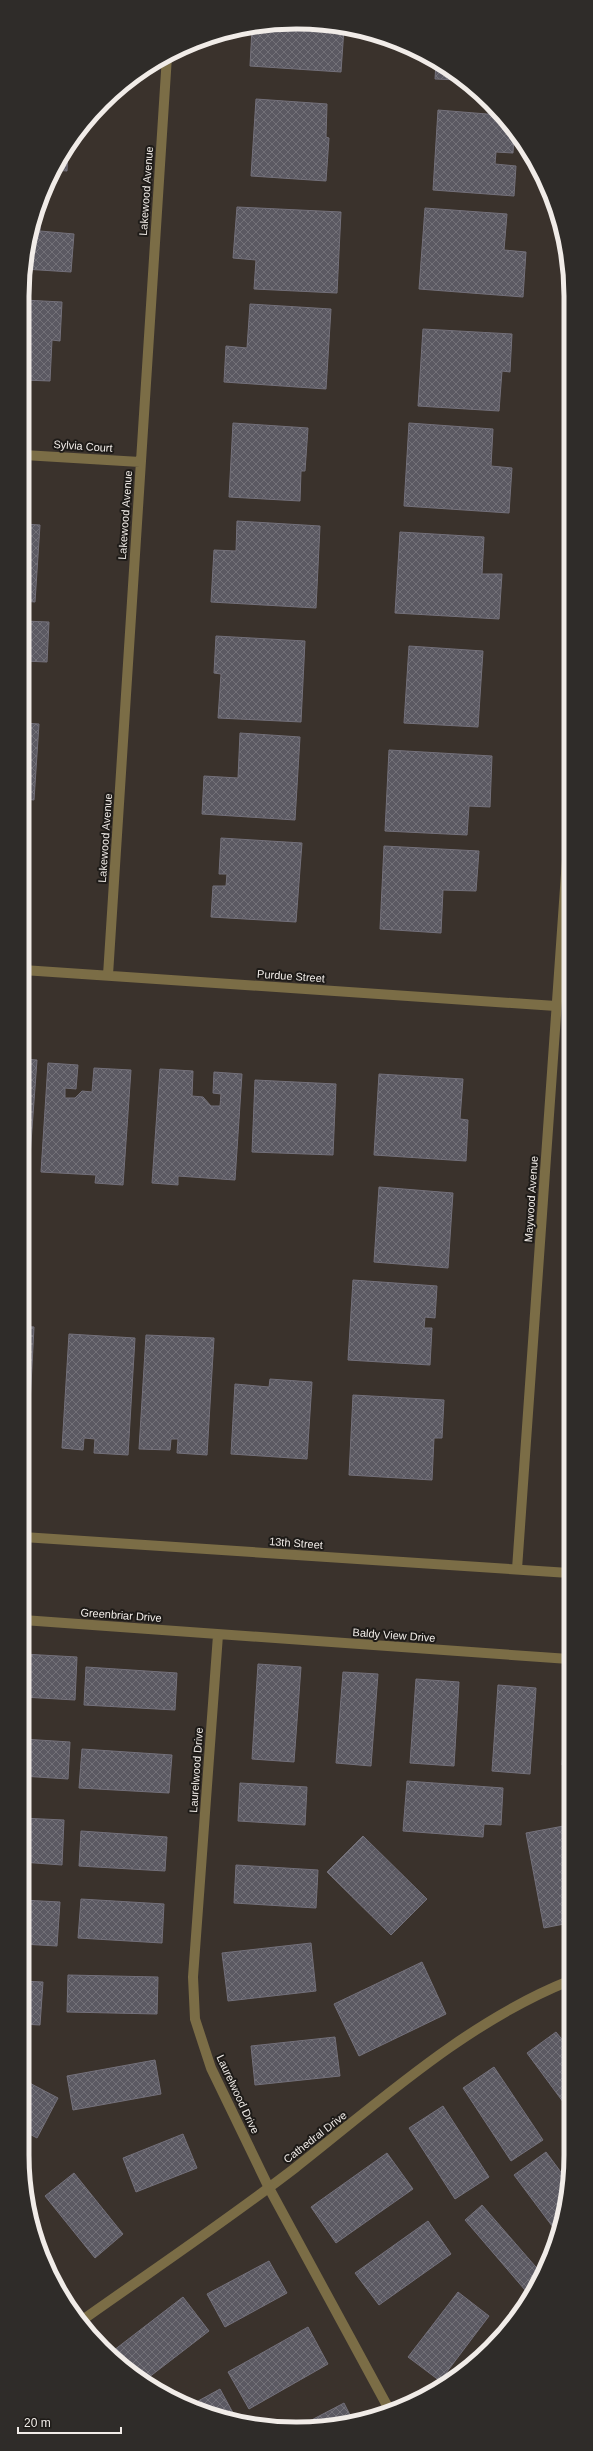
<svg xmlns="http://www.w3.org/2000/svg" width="593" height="2451" font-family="Arial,sans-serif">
  <defs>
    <pattern id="building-cross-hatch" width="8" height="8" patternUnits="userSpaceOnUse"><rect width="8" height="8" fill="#5b5962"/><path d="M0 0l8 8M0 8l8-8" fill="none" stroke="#737178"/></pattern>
  </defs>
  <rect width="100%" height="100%" fill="#3a322c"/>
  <!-- building -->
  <path fill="url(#building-cross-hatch)" stroke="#73707a" d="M279,23L333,24L344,28L341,72L250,66L252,28L260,29V26Z
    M436,63L460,80L435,79Z
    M256,99L327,104L326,137L329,138L326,181L251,176Z
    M438,110L499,115L514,135L513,153L496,152L495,164L516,166L514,196L433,190Z
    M68,146L67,171L54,170L59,159Z
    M43,195L40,231L74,234L71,272L24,269L37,208Z
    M237,207L341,212L337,293L254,289L256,260L233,258Z
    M425,208L507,214L504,250L526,252L523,297L419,289Z
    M24,300L62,302L60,341L52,340L50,381L24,380Z
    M250,304L331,309L326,389L224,382L226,346L247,348Z
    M423,329L512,334L510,372L502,371L499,411L418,406Z
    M233,423L308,428L305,471H301L300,501L229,497Z
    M409,423L493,429L491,466L512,468L509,513L404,506Z
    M237,521L320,526L316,608L211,602L214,550L236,551Z
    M24,524L40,525L35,602L24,601Z
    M400,532L484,537L482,574H502L499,619L395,613Z
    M24,621L49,622L47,662L24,661Z
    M216,636L305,641L301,722L218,718L221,674L214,673Z
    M409,646L483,651L478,727L404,723Z
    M24,723L39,724L34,800L24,799Z
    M240,733L300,737L295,820L202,814L204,776L238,778Z
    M389,750L492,756L490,807L469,806L467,835L385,831Z
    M24,820H27L24,881Z
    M221,838L302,843L296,922L211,917L213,886H226L227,874H219Z
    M384,846L479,851L476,891L443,890L441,933L380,929Z
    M23,1059L37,1060L29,1170L23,1169Z
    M48,1063L78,1065L76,1089L65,1088V1098H75L82,1091L92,1092L94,1068L131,1070L123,1185L95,1183L96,1175L41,1172Z
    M160,1069L193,1071L192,1096L203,1097L211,1106H220L221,1094L213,1093L214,1072L242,1074L235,1180L178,1176V1185L152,1183Z
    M379,1074L463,1079L460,1119L468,1120L466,1161L374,1155Z
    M255,1080L336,1084L333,1155L252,1152Z
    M379,1187L453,1193L448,1268L374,1262Z
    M353,1280L437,1286L435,1318L425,1317L424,1328H432L430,1365L348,1360Z
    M23,1326L34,1327L28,1443L23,1442Z
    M69,1334L135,1338L128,1455L94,1453L95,1439L84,1438L83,1450L62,1448Z
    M146,1335L214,1338L207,1455L177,1453L178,1439H171L170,1450L139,1449Z
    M270,1379L312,1382L307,1459L231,1454L235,1384L269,1387Z
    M353,1395L444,1400L442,1438H434L432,1480L349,1475Z
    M23,1654L77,1657L75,1700L23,1697Z
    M258,1664L301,1667L294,1762L252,1759Z
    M86,1667L177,1673L175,1710L84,1705Z
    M343,1672L378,1674L371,1766L336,1763Z
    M416,1679L459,1682L454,1766L410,1763Z
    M498,1685L536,1688L530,1774L492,1771Z
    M567,1691L569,1692V1765H562Z
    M23,1739L70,1742L68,1779L22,1776Z
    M82,1749L172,1755L169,1793L79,1788Z
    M407,1781L503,1788L501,1825L484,1824L483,1837L403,1831Z
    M240,1783L307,1787L305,1825L238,1821Z
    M22,1818L64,1820L62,1865L22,1862Z
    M569,1825V1923L544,1928L526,1833Z
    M81,1831L167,1837L165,1871L79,1866Z
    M363,1836L427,1899L391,1935L327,1872Z
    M236,1865L318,1870L316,1908L234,1903Z
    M81,1899L164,1904L162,1943L78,1938Z
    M22,1900L60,1902L57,1946L22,1944Z
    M311,1943L316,1991L228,2001L222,1953Z
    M422,1962L446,2014L359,2056L334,2004Z
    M68,1975L158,1977L157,2014L67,2012Z
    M22,1981L43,1982L40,2025L22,2024Z
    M556,2032L569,2048V2110L527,2053Z
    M335,2037L340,2076L255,2085L251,2046Z
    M155,2060L161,2094L73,2110L67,2076Z
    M494,2067L543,2140L511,2161L463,2088Z
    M22,2079L58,2098L37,2138L22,2130Z
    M443,2106L489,2177L455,2199L409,2128Z
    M183,2134L197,2168L136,2192L123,2158Z
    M546,2152L569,2183L558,2234L514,2175Z
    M387,2153L413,2189L336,2243L311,2207Z
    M74,2173L123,2234L95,2258L45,2196Z
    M482,2205L542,2274L531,2297L465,2220Z
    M428,2221L451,2254L379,2305L355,2273Z
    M269,2261L287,2293L225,2327L207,2294Z
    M50,2271L65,2290L63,2292Z
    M458,2292L489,2316L440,2381L408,2357Z
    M183,2297L209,2331L144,2381L130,2372L109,2354Z
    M308,2327L328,2364L249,2409L228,2372Z
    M220,2389L238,2422L225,2420L189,2406Z
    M344,2403L353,2421L300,2426Z"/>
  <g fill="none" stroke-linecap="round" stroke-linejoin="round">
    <!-- minor -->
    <path stroke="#7b6d46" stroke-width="10" d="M24,455L140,462
      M23,970L556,1006
      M108,975L167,56
      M517,1569L569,831
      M23,1620L569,1659
      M218,1635L193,1977L195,2019L211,2068L269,2188L390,2411
      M81,2321C153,2270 226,2221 295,2168C379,2102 468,2021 569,1981"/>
    <!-- tertiary -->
    <path stroke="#7b6d46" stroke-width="10" d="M23,1537L569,1573"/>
  </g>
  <g text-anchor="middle" stroke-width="4" stroke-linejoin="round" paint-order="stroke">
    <!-- street labels -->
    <g font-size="11" fill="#f1ece8" stroke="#1e1b18">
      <text transform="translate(146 191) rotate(-86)" y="4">Lakewood Avenue</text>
      <text transform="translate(83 446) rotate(4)" y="4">Sylvia Court</text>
      <text transform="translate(125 515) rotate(-86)" y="4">Lakewood Avenue</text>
      <text transform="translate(105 838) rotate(-86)" y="4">Lakewood Avenue</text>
      <text transform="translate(291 976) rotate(4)" y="4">Purdue Street</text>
      <text transform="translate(531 1199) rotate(-86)" y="4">Maywood Avenue</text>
      <text transform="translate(296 1543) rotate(4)" y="4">13th Street</text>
      <text transform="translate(121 1615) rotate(4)" y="4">Greenbriar Drive</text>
      <text transform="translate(394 1635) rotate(4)" y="4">Baldy View Drive</text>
      <text transform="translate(196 1770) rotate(-86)" y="4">Laurelwood Drive</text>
      <text transform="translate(238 2094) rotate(65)" y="4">Laurelwood Drive</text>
      <text transform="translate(315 2137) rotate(-38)" y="4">Cathedral Drive</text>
    </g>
  </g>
  <!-- crop -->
  <path d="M0 0H593V2451H0ZM296 29H297A267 267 0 0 1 564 296V2155A267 267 0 0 1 297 2422H296A267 267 0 0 1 29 2155V296A267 267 0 0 1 296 29Z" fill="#2f2c29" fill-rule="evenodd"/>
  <path fill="none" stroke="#f1ece8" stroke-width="5" d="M296 29H297A267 267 0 0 1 564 296V2155A267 267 0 0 1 297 2422H296A267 267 0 0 1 29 2155V296A267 267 0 0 1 296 29Z"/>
  <!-- scale -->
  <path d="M18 2427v6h103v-6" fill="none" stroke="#f1ece8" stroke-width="2"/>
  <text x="24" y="2427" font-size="12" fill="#f1ece8" stroke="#1e1b18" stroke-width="3" paint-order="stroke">20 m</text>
</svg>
